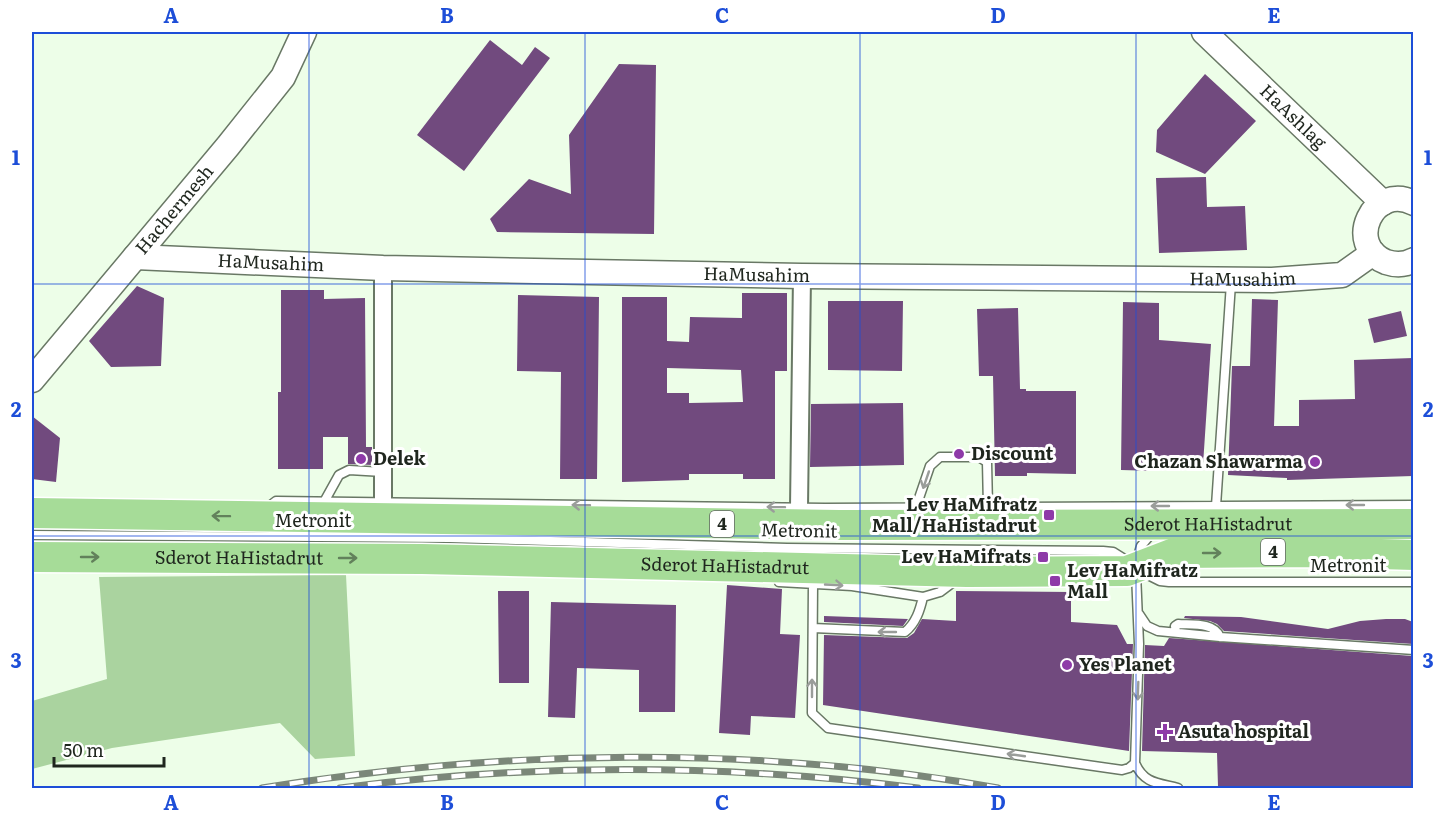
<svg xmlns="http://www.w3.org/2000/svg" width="1445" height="820" font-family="Literata,serif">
  <rect width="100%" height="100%" fill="#edfee8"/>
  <!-- green -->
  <path fill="#aad39f" d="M346,575L355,756L315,759L280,723L112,748L32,769V701L107,679L99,577Z"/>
  <!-- building -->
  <path fill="#714a7e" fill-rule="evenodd" d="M490,40L522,65L535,47L550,58L464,171L417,135Z
    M619,64L656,65L654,234L497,232L490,219L529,179L571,194L569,135Z
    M1205,74L1256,121L1205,174L1156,152L1157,130Z
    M1206,177L1207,207L1245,206L1247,250L1159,253L1156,178Z
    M137,286L164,298L161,366L111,367L89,341Z
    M281,290H324V299L365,298L366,447H372V465L348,464V437H323V469H278V392H281Z
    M742,293H787V371H775V479H743V474H689V480L622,482V297H667V341L689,342L690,317L742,318ZM667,368L741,370L743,402L689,403V393H667Z
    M518,295L599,297L597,479H560L561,372L517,371Z
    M1252,299L1278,300L1274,426H1299V400L1355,399L1354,360L1413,358V476L1287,480V478L1228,475L1232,366H1250Z
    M828,301H903L902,371L828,370Z
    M1123,302L1159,303V340L1211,344L1203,465L1157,462V471L1121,470Z
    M1018,308L1020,389H1026V391H1076V474L1027,473V476H995L993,376H979L977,309Z
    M1401,311L1407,336L1374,343L1368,319Z
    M903,403L904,465L810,467L811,404Z
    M32,416L60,438L56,482L32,479Z
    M727,585L782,589L780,634L800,635L795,718L751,716L750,735L719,733Z
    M498,591H529V683H499Z
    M956,591L1071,592V622L1117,625L1127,644H1133L1129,751L823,705L824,635L907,638L914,633L922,619L956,621Z
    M551,602L676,605L675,712H639V670L577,668L575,718L548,717Z
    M824,616L908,619L903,626L824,622Z
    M1185,616L1241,617L1328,629L1360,621L1386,619H1405L1413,622V644L1224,631L1217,624L1210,621L1184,618Z
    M1169,638L1413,656V789H1229L1218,786L1217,753L1142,751L1145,645L1164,646Z"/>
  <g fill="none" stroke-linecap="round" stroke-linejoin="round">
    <!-- lane casing -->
    <g stroke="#697865" stroke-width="11">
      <path id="lane" d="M324,502L339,475L349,470L383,472
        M1216,506L1231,283
        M916,507L930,466L940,457H979L987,462L988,507
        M267,508L276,501L825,508L1414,505
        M32,535L450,538L787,548L1103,551L1113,552L1129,562
        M1137,560L1141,546L1152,533
        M1144,573L1160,581L1169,582H1414
        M779,582L852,586L923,597L940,592L956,580
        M813,584L812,713L828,728L1122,770L1129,768L1135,763L1139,644L1136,573
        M1139,614L1147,626L1158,631L1220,637L1414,650
        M813,628L905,632C916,623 920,610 923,597
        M1176,632L1175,626L1178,624C1192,625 1214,622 1220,637
        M1135,763C1144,784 1159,783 1178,788"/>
    </g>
    <!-- street casing -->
    <g stroke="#697865" stroke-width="20">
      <path id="street" d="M383,268V502
        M799,507L802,276"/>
    </g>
    <!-- secondary casing -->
    <g stroke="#697865" stroke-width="27">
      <g id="secondary">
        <path id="s1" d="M1204,32L1383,203"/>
        <path d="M1414,203C1373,182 1344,245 1386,262C1395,265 1405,265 1414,260"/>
        <path id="s2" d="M135,257L383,268L802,276L1272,280L1342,275L1373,253"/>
        <path id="s3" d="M32,380L228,146L283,77L304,32"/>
      </g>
    </g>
    <!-- highway casing -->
    <g stroke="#fff" stroke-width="33">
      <g id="highway">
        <path id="s4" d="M32,513L839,525L1414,524"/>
        <path id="s5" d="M32,557L422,559L967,572L1127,571L1174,553L1315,552L1414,555"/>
      </g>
    </g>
    <!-- lane -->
    <use href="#lane" stroke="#fff" stroke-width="8"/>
    <!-- street -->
    <use href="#street" stroke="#fff" stroke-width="16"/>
    <!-- secondary -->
    <use href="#secondary" stroke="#fff" stroke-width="24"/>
    <!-- highway -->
    <use href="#highway" stroke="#a6dc98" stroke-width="30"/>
    <!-- rail casing -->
    <g stroke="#7b8779" stroke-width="7">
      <path id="rail" d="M262,788C502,749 758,745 998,788
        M340,788C532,763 726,764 918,788"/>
    </g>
    <!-- rail -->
    <use href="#rail" stroke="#fff" stroke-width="4.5" stroke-dasharray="14" stroke-linecap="butt"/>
  </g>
  <!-- one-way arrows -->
  <defs><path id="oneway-shaft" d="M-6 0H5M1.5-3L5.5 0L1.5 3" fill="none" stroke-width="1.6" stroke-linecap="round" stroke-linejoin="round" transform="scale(1.5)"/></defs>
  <g stroke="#9a9d9a">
    <use href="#oneway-shaft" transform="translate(926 480) rotate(109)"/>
    <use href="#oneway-shaft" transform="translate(581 505) rotate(-179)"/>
    <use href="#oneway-shaft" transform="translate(1355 505) rotate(180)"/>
    <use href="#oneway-shaft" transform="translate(1160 506) rotate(180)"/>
    <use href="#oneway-shaft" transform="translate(776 507) rotate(-179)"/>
    <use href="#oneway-shaft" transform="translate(834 585) rotate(3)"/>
    <use href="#oneway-shaft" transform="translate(887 632) rotate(180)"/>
    <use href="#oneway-shaft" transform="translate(812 688) rotate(-90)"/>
    <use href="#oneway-shaft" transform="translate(1138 691) rotate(92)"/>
    <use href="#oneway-shaft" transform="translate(1016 755) rotate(-172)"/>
  </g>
  <g stroke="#62815b">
    <use href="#oneway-shaft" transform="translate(221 516) rotate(-179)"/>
    <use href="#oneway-shaft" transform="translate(1212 553)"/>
    <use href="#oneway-shaft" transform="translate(90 557)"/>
    <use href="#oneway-shaft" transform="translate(348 558)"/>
  </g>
  <!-- grid -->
  <path fill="none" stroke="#1d4ed8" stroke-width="1.5" stroke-opacity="0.55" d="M309,32V788M585,32V788M860,32V788M1136,32V788M32,284H1414M32,536H1414"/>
  <!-- markers -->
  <g fill="#8e3aa8" stroke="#fff" stroke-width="2">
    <circle cx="959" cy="454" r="6"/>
    <circle cx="361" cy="459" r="6"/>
    <circle cx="1315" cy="462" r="6"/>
    <rect x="1043" y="509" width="12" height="12" rx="3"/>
    <rect x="1037" y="551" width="12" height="12" rx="3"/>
    <rect x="1049" y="575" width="12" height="12" rx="3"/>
    <circle cx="1067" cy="665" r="6"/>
    <path d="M1162 723h6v6h6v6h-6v6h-6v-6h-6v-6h6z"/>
  </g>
  <g text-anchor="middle" stroke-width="6" stroke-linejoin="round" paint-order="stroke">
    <!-- shield labels -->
    <g fill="#fff" stroke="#626762" stroke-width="1.5">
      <rect x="710" y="511" width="24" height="26" rx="4.5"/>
      <rect x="1261" y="539" width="24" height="26" rx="4.5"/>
    </g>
    <g font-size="16" font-weight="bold" fill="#1f261e">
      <text x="722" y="530">4</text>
      <text x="1273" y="558">4</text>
    </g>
    <!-- street labels -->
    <g font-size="18" fill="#1f261e" stroke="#fff">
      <text dy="6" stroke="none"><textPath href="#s1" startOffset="123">HaAshlag</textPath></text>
      <text dy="6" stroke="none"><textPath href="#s3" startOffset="222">Hachermesh</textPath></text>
      <text dy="6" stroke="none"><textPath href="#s2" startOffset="136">HaMusahim</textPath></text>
      <text dy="6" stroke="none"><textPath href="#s2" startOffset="622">HaMusahim</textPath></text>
      <text dy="6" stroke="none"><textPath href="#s2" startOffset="1108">HaMusahim</textPath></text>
      <text x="313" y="527">Metronit</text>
      <text dy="6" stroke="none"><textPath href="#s4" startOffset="1176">Sderot HaHistadrut</textPath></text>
      <text transform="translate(799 531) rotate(1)" y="6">Metronit</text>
      <text dy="6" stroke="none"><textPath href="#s5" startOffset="207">Sderot HaHistadrut</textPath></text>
      <text dy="6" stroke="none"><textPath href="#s5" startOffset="693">Sderot HaHistadrut</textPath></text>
      <text x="1348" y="572">Metronit</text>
    </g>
    <!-- poi labels -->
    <g font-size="18" font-weight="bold" fill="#1f261e" stroke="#fff" text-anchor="start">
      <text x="971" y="460">Discount</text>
      <text x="373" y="465">Delek</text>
      <text x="1303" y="468" text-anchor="end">Chazan Shawarma</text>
      <text x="1037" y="511" text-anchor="end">Lev HaMifratz<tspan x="1037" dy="21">Mall/HaHistadrut</tspan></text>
      <text x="1031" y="563" text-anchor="end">Lev HaMifrats</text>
      <text x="1067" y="577">Lev HaMifratz<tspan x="1067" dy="21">Mall</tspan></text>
      <text x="1079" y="671">Yes Planet</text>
      <text x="1178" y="738">Asuta hospital</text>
    </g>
  </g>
  <!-- border -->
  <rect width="1445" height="820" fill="none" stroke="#ffffff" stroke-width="66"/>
  <!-- scale -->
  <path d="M54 757v9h110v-9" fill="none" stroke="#1f261e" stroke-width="3"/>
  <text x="63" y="757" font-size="18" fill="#1f261e" stroke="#ffffff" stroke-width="4.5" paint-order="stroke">50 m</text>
  <rect x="33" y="33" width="1379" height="754" fill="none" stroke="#1d4ed8" stroke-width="2"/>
  <g font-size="20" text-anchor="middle" font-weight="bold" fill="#1d4ed8">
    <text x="171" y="23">A</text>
    <text x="447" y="23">B</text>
    <text x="722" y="23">C</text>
    <text x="998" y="23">D</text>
    <text x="1274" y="23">E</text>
    <text x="16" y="165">1</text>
    <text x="1428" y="165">1</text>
    <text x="16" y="417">2</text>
    <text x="1428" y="417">2</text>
    <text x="16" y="668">3</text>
    <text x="1428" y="668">3</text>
    <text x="171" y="810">A</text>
    <text x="447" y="810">B</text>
    <text x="722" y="810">C</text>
    <text x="998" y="810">D</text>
    <text x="1274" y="810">E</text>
  </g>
</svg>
